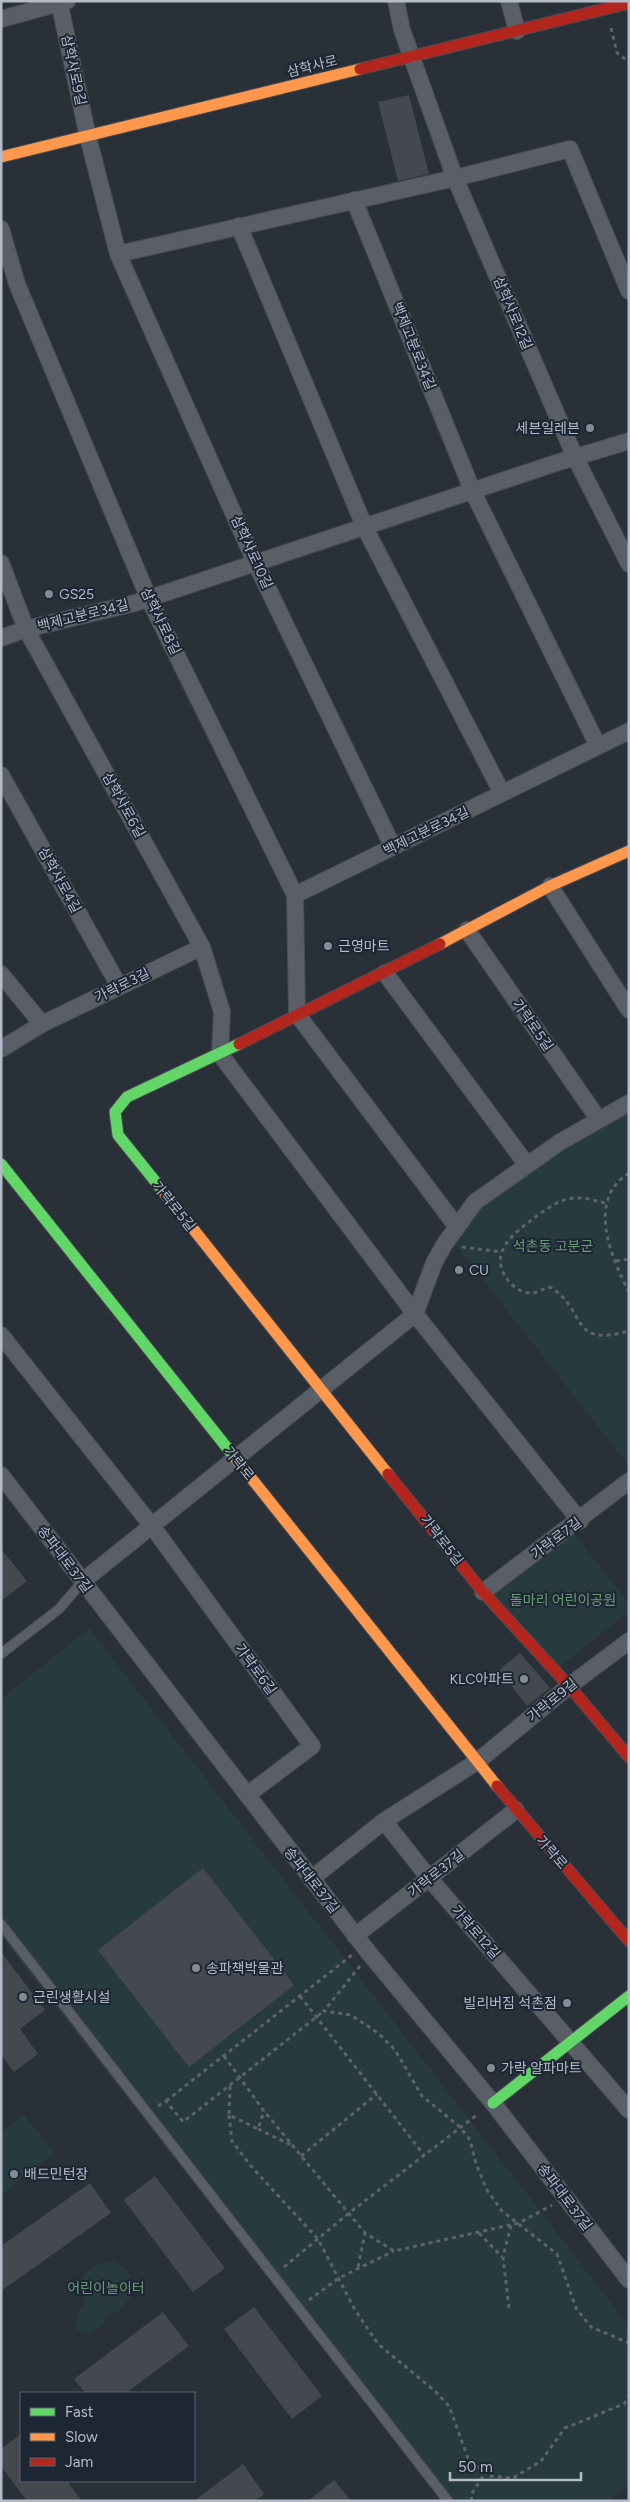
<svg xmlns="http://www.w3.org/2000/svg" width="630" height="2502" font-family="Figtree,'Noto Sans KR',sans-serif">
  <rect width="100%" height="100%" fill="#2a3038"/>
  <!-- green -->
  <path fill="#273a3e" d="M629,1107V1466L451,1239L478,1204Z
    M572,1531L629,1603V1612L555,1670L491,1591Z
    M89,1628L629,2326V2484L607,2501H442L1,1937V1699Z
    M24,2115L54,2153L1,2195V2132Z
    M114,2261L128,2271L134,2293L119,2311L105,2315L104,2325L86,2334L76,2329L77,2312L86,2305L81,2294L83,2275L97,2264Z"/>
  <!-- building -->
  <path fill="#444950" d="M409,95L429,174L398,181L378,102Z
    M1,1549L27,1581L1,1601Z
    M520,1653L550,1688L527,1706L499,1670Z
    M203,1868L294,1985L189,2067L98,1950Z
    M1,1952L45,2010L20,2029L38,2054L14,2072L1,2055Z
    M155,2176L225,2268L193,2292L124,2200Z
    M90,2183L111,2213L1,2291V2246Z
    M254,2307L322,2396L292,2419L224,2329Z
    M163,2312L189,2346L126,2393H85L74,2379Z
    M21,2434V2481H67L82,2501H27L1,2466V2449Z
    M243,2464L264,2494L255,2501H194Z
    M334,2480L351,2501H308Z"/>
  <g fill="none" stroke-linecap="round" stroke-linejoin="round">
    <!-- lane casing -->
    <g stroke="#484c53" stroke-width="11">
      <path id="lane" d="M1,1654L59,1609L83,1581
        M1,1924L448,2501"/>
    </g>
    <!-- street casing -->
    <g stroke="#484c53" stroke-width="18">
      <path id="street" d="M59,1L88,137L118,254L256,564L393,847
        M396,1L402,30L455,178L575,457L629,564
        M509,1L517,31
        M1,19L67,1
        M354,200L473,492L598,746
        M239,226L365,528L502,793
        M1,229L17,284L149,599L295,895L297,1014L457,1227
        M118,254L455,178L570,149L629,291
        M1,563L26,629L202,947L222,1012L220,1054L415,1314L580,1521
        M1,638L26,629L135,603L556,463L629,441
        M1,775L119,986
        M550,886L629,1010
        M295,895L629,731
        M467,930L599,1120
        M385,973L527,1165
        M1,974L42,1024
        M1,1049L42,1024L202,947
        M1,1335L152,1526L312,1746L247,1795
        M1,1475L369,1953L493,2103L629,2280
        M83,1581L415,1314L434,1263L444,1245L475,1202L560,1142L629,1103
        M483,1592L629,1481
        M384,1821L429,1878L629,2110
        M311,1879L384,1821L478,1761L569,1686L629,1641
        M355,1936L516,1810"/>
    </g>
    <!-- fast casing -->
    <g stroke="#484c53" stroke-width="13">
      <path id="fast" d="M1,1164L236,1459
        M163,1191L118,1135L115,1112L127,1097L239,1044
        M493,2103L629,1996"/>
    </g>
    <!-- slow casing -->
    <g stroke="#484c53" stroke-width="13">
      <path id="slow" d="M1,157L360,69
        M440,944L550,886L629,851
        M163,1191L388,1474
        M236,1459L497,1786"/>
    </g>
    <!-- jam casing -->
    <g stroke="#484c53" stroke-width="13">
      <path id="jam" d="M360,69L629,3
        M239,1044L440,944
        M388,1474L483,1592L569,1686L629,1757
        M497,1786L629,1941"/>
    </g>
    <!-- path -->
    <path stroke="#5d636a" stroke-width="3" stroke-dasharray="4 4" stroke-linecap="butt" d="M611,28L617,53L629,62
      M629,1173C586,1200 611,1257 629,1292
      M605,1203C593,1200 580,1196 568,1199C555,1202 544,1211 534,1218C514,1233 488,1252 507,1279C512,1286 520,1292 529,1293C538,1294 542,1288 550,1287C588,1310 568,1348 629,1331
      M462,1247L502,1252
      M616,1261L629,1259
      M360,1966L324,2011L351,2015L378,2033L395,2050L422,2096L460,2127L470,2140L476,2164L487,2190L502,2211L557,2254L576,2308L591,2327L629,2343
      M300,1996L424,2155
      M224,2056L264,2111L365,2233L394,2251L519,2223L552,2205
      M230,2086L229,2115L258,2129L264,2111
      M166,2101L352,1955
      M158,2106L166,2101L183,2122L324,2011
      M229,2115L232,2141L250,2165L318,2239L355,2310L378,2344L435,2391L449,2406L468,2458L489,2476L513,2478L541,2461L565,2428L624,2404L629,2396
      M258,2129L291,2145
      M301,2156L377,2094
      M479,2233L502,2257
      M284,2267L349,2213L478,2114
      M358,2267L365,2233
      M309,2300L339,2278L394,2251
      M509,2308L503,2257L511,2225
      M472,2501L471,2495L485,2473"/>
    <!-- lane -->
    <use href="#lane" stroke="#5a5e66" stroke-width="9"/>
    <!-- street -->
    <use href="#street" stroke="#5a5e66" stroke-width="16"/>
    <!-- fast -->
    <use href="#fast" stroke="#63d668" stroke-width="11"/>
    <!-- slow -->
    <use href="#slow" stroke="#ff974d" stroke-width="11"/>
    <!-- jam -->
    <use href="#jam" stroke="#b3261e" stroke-width="11"/>
  </g>
  <!-- markers -->
  <g fill="#848b96" stroke="#1d2633" stroke-width="2">
    <circle cx="590" cy="428" r="5"/>
    <circle cx="49" cy="594" r="5"/>
    <circle cx="328" cy="946" r="5"/>
    <circle cx="459" cy="1270" r="5"/>
    <circle cx="524" cy="1679" r="5"/>
    <circle cx="196" cy="1968" r="5"/>
    <circle cx="23" cy="1997" r="5"/>
    <circle cx="567" cy="2003" r="5"/>
    <circle cx="491" cy="2068" r="5"/>
    <circle cx="14" cy="2174" r="5"/>
  </g>
  <g text-anchor="middle" stroke-width="4" stroke-linejoin="round" paint-order="stroke">
    <!-- street labels -->
    <g font-size="14" fill="#b4bcc9" stroke="#1d2633">
      <text transform="translate(312 66) rotate(-14)" y="5">삼학사로</text>
      <text transform="translate(74 70) rotate(78)" y="5">삼학사로9길</text>
      <text transform="translate(513 313) rotate(67)" y="5">삼학사로12길</text>
      <text transform="translate(414 346) rotate(68)" y="5">백제고분로34길</text>
      <text transform="translate(252 552) rotate(65)" y="5">삼학사로10길</text>
      <text transform="translate(83 615) rotate(-14)" y="5">백제고분로34길</text>
      <text transform="translate(161 621) rotate(64)" y="5">삼학사로8길</text>
      <text transform="translate(124 805) rotate(61)" y="5">삼학사로6길</text>
      <text transform="translate(426 831) rotate(-26)" y="5">백제고분로34길</text>
      <text transform="translate(60 880) rotate(61)" y="5">삼학사로4길</text>
      <text transform="translate(122 985) rotate(-26)" y="5">가락로3길</text>
      <text transform="translate(533 1025) rotate(55)" y="5">가락로5길</text>
      <text transform="translate(174 1206) rotate(51)" y="5">가락로5길</text>
      <text transform="translate(239 1463) rotate(51)" y="5">가락로</text>
      <text transform="translate(556 1538) rotate(-37)" y="5">가락로7길</text>
      <text transform="translate(442 1540) rotate(52)" y="5">가락로5길</text>
      <text transform="translate(65 1559) rotate(53)" y="5">송파대로37길</text>
      <text transform="translate(256 1669) rotate(54)" y="5">가락로6길</text>
      <text transform="translate(552 1700) rotate(-39)" y="5">가락로9길</text>
      <text transform="translate(552 1852) rotate(49)" y="5">가락로</text>
      <text transform="translate(436 1873) rotate(-38)" y="5">가락로37길</text>
      <text transform="translate(312 1880) rotate(52)" y="5">송파대로37길</text>
      <text transform="translate(476 1932) rotate(49)" y="5">가락로12길</text>
      <text transform="translate(565 2197) rotate(53)" y="5">송파대로37길</text>
    </g>
    <!-- poi labels -->
    <g font-size="14" fill="#b4bcc9" stroke="#1d2633" text-anchor="start">
      <text x="580" y="433" text-anchor="end">세븐일레븐</text>
      <text x="59" y="599">GS25</text>
      <text x="338" y="951">근영마트</text>
      <text x="469" y="1275">CU</text>
      <text x="514" y="1684" text-anchor="end">KLC아파트</text>
      <text x="206" y="1973">송파책박물관</text>
      <text x="33" y="2002">근린생활시설</text>
      <text x="557" y="2008" text-anchor="end">빌리버짐 석촌점</text>
      <text x="501" y="2073">가락 알파마트</text>
      <text x="24" y="2179">배드민턴장</text>
    </g>
    <!-- park labels -->
    <g font-size="14" fill="#6b9a76" stroke="#1d2633">
      <text x="553" y="1251">석촌동 고분군</text>
      <text x="563" y="1605">돌마리 어린이공원</text>
      <text x="106" y="2293">어린이놀이터</text>
    </g>
  </g>
  <!-- border -->
  <rect width="630" height="2502" fill="none" stroke="#b4bcc9" stroke-width="5"/>
  <!-- legend -->
  <rect x="20" y="2392" width="175" height="90" fill="#1d2633" stroke="#59626f"/>
  <rect x="30" y="2408" width="25" height="8" fill="#63d668" stroke="#59626f"/>
  <text x="65" y="2417" font-size="15" fill="#b4bcc9">Fast</text>
  <rect x="30" y="2433" width="25" height="8" fill="#ff974d" stroke="#59626f"/>
  <text x="65" y="2442" font-size="15" fill="#b4bcc9">Slow</text>
  <rect x="30" y="2458" width="25" height="8" fill="#b3261e" stroke="#59626f"/>
  <text x="65" y="2467" font-size="15" fill="#b4bcc9">Jam</text>
  <!-- scale -->
  <path d="M450 2472v8h131v-8" fill="none" stroke="#b4bcc9" stroke-width="2.5"/>
  <text x="458" y="2472" font-size="15" fill="#b4bcc9" stroke="#1d2633" stroke-width="4" paint-order="stroke">50 m</text>
</svg>
